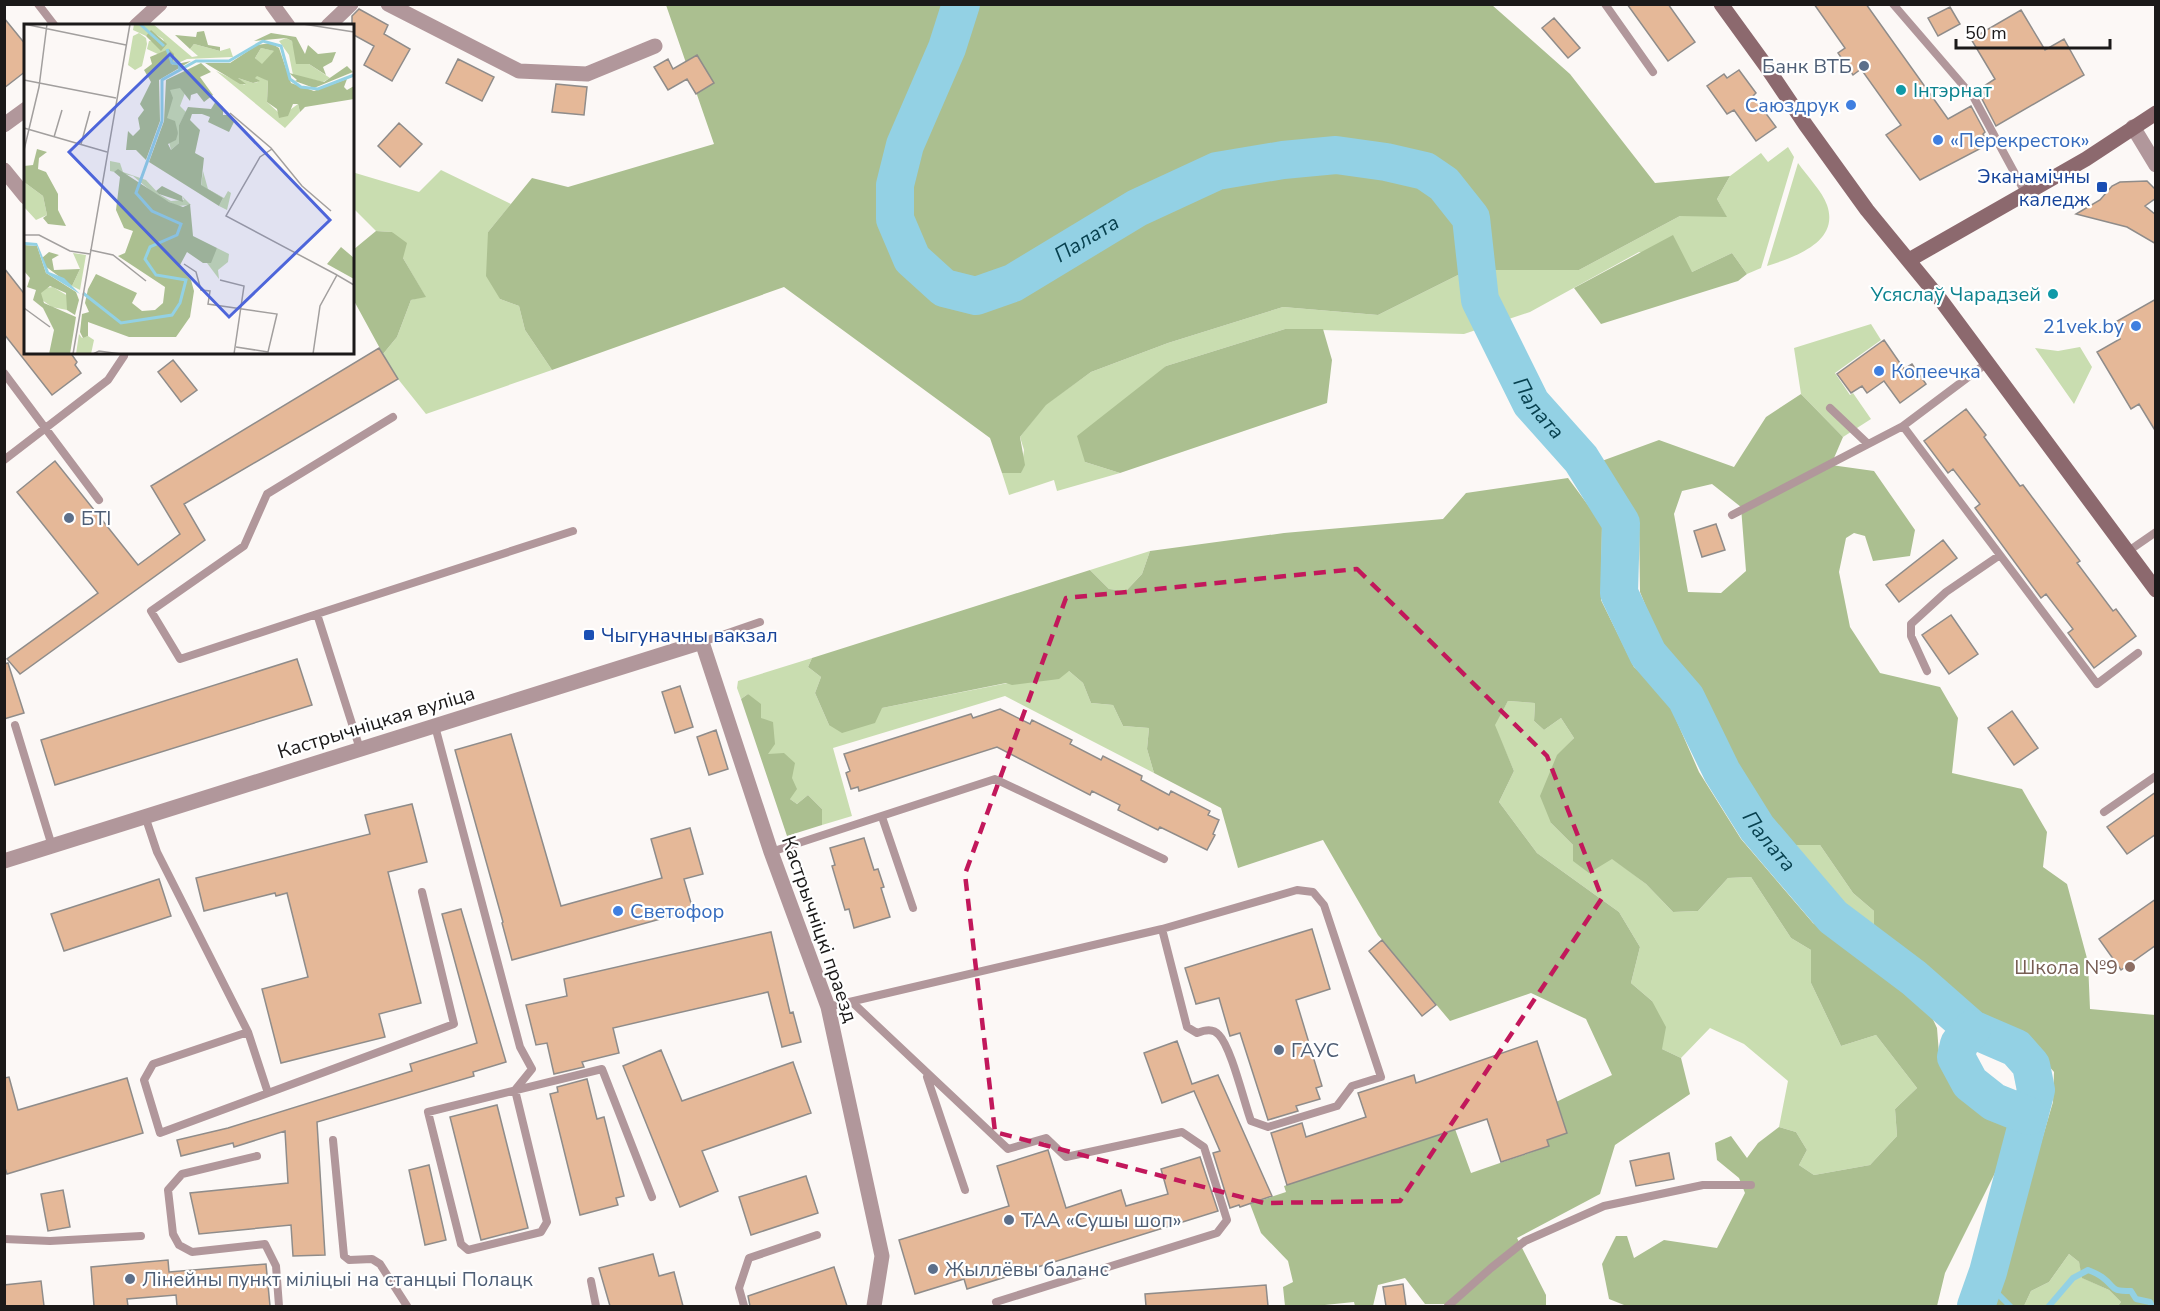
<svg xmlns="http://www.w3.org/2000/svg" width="2160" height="1311" font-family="'Nunito Sans',sans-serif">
  <rect width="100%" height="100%" fill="#fcf8f6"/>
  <!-- green -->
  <path fill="#c9ddb0" d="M1788,147L1794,157L1761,268L1747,274L1732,253L1692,272L1639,252L1530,312L1464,334L1285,329L1166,366L1085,462L1120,473L1057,491L1054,480L1009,495L1002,473H1021L1024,450L1020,437L1045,405L1091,372L1168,343L1283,307L1378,315L1468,270H1579L1680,216H1726L1717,199L1730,176L1761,153L1768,162Z
    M1798,163C1807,176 1822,191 1827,205C1840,242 1795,257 1767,266Z
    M441,170L511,204L488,232L500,299L519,306L525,330L552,370L426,414L398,379L383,354L397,337L411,300L425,296L403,258L392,232L376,231L353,208L352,172L419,192Z
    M1871,324L1881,340L1835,373L1850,395L1853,393L1871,419L1843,437L1801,394L1794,348Z
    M2080,347L2092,367L2074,404L2035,348L2058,351Z
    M1150,551L1142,574L1126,591L1109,589L1090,570Z
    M812,658L808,667L821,677L815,693L829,725L882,708L1069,671L1083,683L1091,703L1113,705L1123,726L1149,728L1147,749L1154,773L1005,696L833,748L852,816L822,825V809L808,795L797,804L790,799L767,754L761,718L748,694L741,699L737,688L738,681Z
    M1508,701L1535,703L1534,721L1544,730L1561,718L1574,738L1557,756L1551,823L1573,845L1612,858L1646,884L1673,912L1698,911L1728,878L1751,877L1791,938L1811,950V983L1841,1046L1876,1035L1917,1088L1895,1109L1897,1136L1870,1165L1814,1175L1799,1165L1807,1150L1796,1132L1779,1127L1788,1081L1744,1044L1710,1028L1681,1058L1662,1049L1652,1001L1631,983L1640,947L1619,912L1537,853L1499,802L1514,771L1494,725Z
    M1794,845H1820L1853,893L1874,911V934L1844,906Z
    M2069,1254L2079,1262L2083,1278L2109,1290L2121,1302L2118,1306H2024L2031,1291L2049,1282Z"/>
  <!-- forest -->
  <path fill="#abbf90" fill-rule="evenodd" d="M666,5H1492L1570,74L1655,183L1730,176L1717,199L1727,217L1680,216L1579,270H1468L1378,315L1283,307L1168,343L1091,372L1046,405L1020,437L1025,465L1021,473H1002L990,438L784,287L552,370L525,330L519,306L500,299L486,276L488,232L532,178L568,187L714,144Z
    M376,231L392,232L407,243L403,258L426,297L411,300L397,337L383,354L353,299V250Z
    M1673,235L1692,272L1732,253L1747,274L1738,281L1601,324L1574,288Z
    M1285,329H1323L1332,360L1327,403L1120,473L1085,462L1077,436L1166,366Z
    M1801,394L1843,437L1831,465L1874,471L1915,530L1910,556L1873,561L1865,536L1854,533L1846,538L1839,572L1850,627L1880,673L1940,687L1958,718L1952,773L2022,789L2047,832L2043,867L2067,884L2088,962L2090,1009L2155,1015V1306H2118L2121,1302L2109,1290L2082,1278L2079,1262L2069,1254L2049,1282L2031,1291L2024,1306H1993L2053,1102L2054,1072L2025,1038L1978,1026L1947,986L1874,934V911L1853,893L1820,845H1794L1771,819L1735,763L1701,689L1662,646L1640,592L1639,523L1599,462L1659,440L1734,467L1766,417ZM1712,484L1741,507L1746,571L1721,593L1688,592L1674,514L1682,491Z
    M1568,478L1602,524L1601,600L1634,667L1664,692L1699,772L1741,839L1813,923L1899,983L1928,1009L1937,1028L1939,1054L1961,1092L1988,1112L2011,1121L2002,1159L1945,1273L1937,1306H1623L1624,1305L1609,1299L1602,1264L1616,1236H1627L1634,1258L1664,1240L1717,1248L1745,1193L1739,1178L1717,1160L1715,1143L1731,1136L1747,1158L1758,1143L1779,1127L1796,1132L1807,1150L1799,1165L1814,1175L1870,1165L1897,1136L1895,1109L1917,1088L1876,1035L1841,1046L1811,983V950L1791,938L1751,877L1728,878L1698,911L1673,912L1646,884L1612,859L1589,873L1573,861V845L1551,823L1540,796L1557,755L1574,738L1561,718L1544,730L1534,721L1535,703L1508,701L1495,725L1514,771L1499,802L1537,853L1619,912L1640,947L1631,983L1652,1001L1666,1027L1662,1049L1681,1058L1690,1094L1615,1145L1600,1194L1517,1238L1546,1295V1306H1446L1445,1304H1425L1405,1278L1378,1285L1373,1306H1355L1354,1302L1315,1306H1285L1283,1287L1293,1282L1288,1261L1261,1233L1250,1204L1286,1192L1284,1186L1455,1129L1471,1173L1549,1146L1547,1140L1556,1102L1612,1075L1586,1019L1531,993L1450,1021L1378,935L1323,840L1238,868L1221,808L1154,773L1147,749L1149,728L1123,726L1113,705L1091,703L1083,683L1069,671L1059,679L1012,685L1006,683L882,708L875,723L842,733L829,725L815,693L821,677L808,667L812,658L1090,570L1109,589L1126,591L1142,574L1150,551L1284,533L1443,519L1466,493Z
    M748,694L761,704V718L773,722L775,744L768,754L784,753L795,763L792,778L797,789L790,799L797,804L808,795L822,809V825L787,836L741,699Z"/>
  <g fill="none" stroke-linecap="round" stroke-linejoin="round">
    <!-- stream -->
    <path stroke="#93d1e4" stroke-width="6" d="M1985,1281L2010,1306
      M2049,1306L2073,1278L2088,1270C2093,1272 2098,1274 2102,1277C2117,1288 2109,1291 2131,1291L2136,1299L2150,1302L2152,1306"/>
    <!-- river -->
    <g stroke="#93d1e4" stroke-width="38">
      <path id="s1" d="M961,4L947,48L905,145L895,185V219L912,259L944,288L976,296L1013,283L1137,208L1217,171L1283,160L1336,155L1386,162L1425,171L1444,184L1471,218L1480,300L1531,403L1581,459L1621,523L1619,593L1648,654L1686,698L1722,772L1757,828L1833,917L1914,978L1972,1029L2016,1048L2031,1065L2036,1090L1988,1272L1976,1306"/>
      <path d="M1972,1029L1959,1044L1956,1057L1970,1083L1994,1102L2029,1116"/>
    </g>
  </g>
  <!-- building -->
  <path fill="#e5b898" stroke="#8f8c8a" stroke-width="1.5" d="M1627,4H1668L1695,42L1668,61Z
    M1814,4H1866L1948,119L1971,106L1985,132L1983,134L1989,144L1920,180L1886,135L1901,125L1861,69L1853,75L1838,53L1845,48Z
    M1950,7L1960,24L1938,36L1928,18Z
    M359,9L388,25L384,34L410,49L392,81L364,65L374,46L352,34V16Z
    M2021,10L2045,50L2064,39L2084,75L1996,126L1982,99L1986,97L1981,88L1995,79L1971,39Z
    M4,18L26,45V71L4,88Z
    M1554,18L1580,48L1568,58L1542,28Z
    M697,55L714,83L696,94L687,79L668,90L654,67L668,59L673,69Z
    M458,59L494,77L482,101L446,83Z
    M1739,70L1756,93L1753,96L1776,127L1756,141L1734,110L1727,114L1707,86L1724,74L1727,78Z
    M556,84L587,87L584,115L552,112Z
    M399,123L422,144L400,167L378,146Z
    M2147,181L2156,190V198L2145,206L2156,215V244L2127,227L2076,214L2100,200L2112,186L2120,182Z
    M4,268L26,296V352H70L77,362L75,365L81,373L52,395L4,334Z
    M2156,299V432L2139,404L2131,409L2097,352L2120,339L2112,324Z
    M1884,340L1904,369L1912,364L1926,384L1900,403L1884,381L1867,393L1862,386L1851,393L1837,374Z
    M379,348L398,379L184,504L205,540L20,674L7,659L98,593L17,492L55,461L138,565L180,534L151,486Z
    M173,360L197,390L181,402L158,372Z
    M1966,409L1986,435L1984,437L2020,486L2023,485L2080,561L2077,563L2113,611L2116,609L2136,636L2094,668L2068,633L2073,629L2046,594L2041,598L1975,508L1980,504L1953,469L1948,473L1924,441Z
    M1716,524L1725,550L1702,557L1694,531Z
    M1943,540L1957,558L1899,602L1886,585Z
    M1951,615L1978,654L1949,674L1922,635Z
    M297,659L312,705L55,785L41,740Z
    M8,663L24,713L4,719V664Z
    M680,686L693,727L675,733L662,692Z
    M1000,709L1030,724L1032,720L1072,740L1070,744L1101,760L1103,756L1142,776L1141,780L1169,795L1171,791L1210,811L1208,815L1219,820L1213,834L1215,835L1207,850L1160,827L1158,830L1118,810L1120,805L1092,791L1090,795L997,747L859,791L858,787L851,789L846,773L850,771L844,754L971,714L973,718Z
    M2012,711L2038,748L2014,765L1988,728Z
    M716,730L728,769L709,775L697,737Z
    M511,734L561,906L662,878L651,839L690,828L703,874L684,879L693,910L512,960L502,923L503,922L455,750Z
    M2156,792V834L2127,854L2107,827Z
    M412,804L427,862L388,872L421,1003L379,1014L385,1037L281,1063L262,989L308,977L287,893L276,896L275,893L204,911L196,878L370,834L365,815Z
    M864,838L874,870L878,869L884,887L881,888L890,917L854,928L849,909L845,910L832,866L835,865L830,848Z
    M159,879L171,916L64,951L51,914Z
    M2156,899V945L2121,970L2099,939Z
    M461,909L506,1062L473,1072L474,1076L317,1122L325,1255L293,1256L291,1225L199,1234L190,1193L288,1183L285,1131L234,1147L233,1143L181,1156L177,1140L228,1128L412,1071L410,1064L477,1043L442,914Z
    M1312,929L1330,989L1296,1000L1322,1086L1316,1088L1320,1099L1296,1106L1298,1111L1268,1120L1240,1033L1230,1036L1219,998L1196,1004L1185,968Z
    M771,932L790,1013L793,1012L801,1042L782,1047L768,992L613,1028L619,1053L582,1062L584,1067L554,1074L547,1043L536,1045L526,1005L567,996L564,979Z
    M1382,940L1436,1005L1422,1016L1369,951Z
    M1177,1041L1192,1084L1218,1075L1272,1196L1240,1207L1239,1205L1230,1208L1213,1153L1220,1151L1194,1091L1162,1103L1144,1053Z
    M1537,1041L1567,1133L1547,1140L1549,1146L1501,1162L1487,1119L1287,1185L1271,1133L1302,1123L1306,1137L1366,1117L1358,1093L1414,1075L1416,1083Z
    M661,1050L682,1101L793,1062L811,1113L702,1151L718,1191L680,1207L623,1066Z
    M9,1077L18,1110L127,1078L143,1133L7,1174L4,1165V1078Z
    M587,1079L597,1119L604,1117L624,1196L616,1198L618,1205L580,1215L550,1094L558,1092L557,1087Z
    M497,1105L528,1228L481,1240L450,1117Z
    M1048,1150L1066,1208L1121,1190L1126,1206L1168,1194L1161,1169L1200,1157L1218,1211L967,1289L964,1279L915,1294L899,1240L1009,1206L997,1166Z
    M1669,1153L1674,1179L1636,1186L1630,1161Z
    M429,1165L446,1240L425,1245L409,1170Z
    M806,1176L818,1213L751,1235L739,1197Z
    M63,1190L70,1227L48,1231L41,1194Z
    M653,1254L659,1276L674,1272L683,1306H610L599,1268Z
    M168,1260L169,1272L266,1264L270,1306H177L176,1295L127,1299L128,1306H94L91,1267Z
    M834,1267L847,1306H750L748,1296Z
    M41,1281L44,1306H4V1285Z
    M1403,1284L1406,1306H1386L1383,1287Z
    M1266,1285L1268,1306H1146L1145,1294Z"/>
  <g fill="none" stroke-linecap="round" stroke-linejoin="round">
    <!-- lane -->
    <path stroke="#b1979b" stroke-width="8" d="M38,4L55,26
      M1605,4L1653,72
      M1893,4L1974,98L2026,194
      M1987,363L1903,426L2097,684L2138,653
      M4,373L99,500
      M1830,408L1868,444
      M4,460L108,380L124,356L125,352
      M1732,515L1903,426
      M2127,552L2156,532
      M317,614L573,531
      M702,642L760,622
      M1927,671L1911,636V624L1946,592L2000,555
      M15,725L52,846
      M435,726L520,1047L532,1069L515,1090L547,1222L541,1232L468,1250L461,1244L428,1112L602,1069L652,1197
      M360,749L317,614L180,659L151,611L244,546L267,494L393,417
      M2104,812L2156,776
      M145,816L157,852L248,1032L268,1093
      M882,817L913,908
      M771,852L995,779L1164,859
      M852,1002L1008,1149L1046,1138L1066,1157L1182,1132L1204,1147L1227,1220L1217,1233L996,1302
      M828,1007L1162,929L1297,890L1313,892L1324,905L1381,1077L1352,1086L1337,1106L1268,1127L1251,1121C1244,1102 1231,1047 1219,1035C1213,1028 1205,1030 1197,1033L1187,1027L1162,929
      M248,1032L153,1064L144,1080L160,1133L454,1024L422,892
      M927,1077L965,1190
      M333,1140L344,1256L349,1260L372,1259L380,1264L407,1306
      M257,1156L182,1174L168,1190L173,1234L179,1245L192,1252L265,1244L276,1266L279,1306
      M4,1239L50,1241L141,1236
      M591,1281L596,1306
      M744,1306L739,1288L749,1258L817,1235
      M1448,1306L1491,1268L1525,1241L1604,1206L1703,1185H1751"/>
    <!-- street -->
    <path stroke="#b1979b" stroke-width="15" d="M272,4L288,26
      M388,4L519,71L587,74L655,46
      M136,26L160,4
      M328,26L351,4
      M4,125L26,109
      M2133,127L2156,165
      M4,170L26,197
      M4,861L702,642L771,852L828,1007L882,1256L874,1306"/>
    <!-- secondary -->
    <path stroke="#8c696e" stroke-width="15" d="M1721,4L1766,66L1805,124L1867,210L1940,299L2156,590
      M1909,260L2086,159L2156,113"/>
  </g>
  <!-- marked area -->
  <path fill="none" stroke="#c2185b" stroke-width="4.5" stroke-dasharray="12 8" stroke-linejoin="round" d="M1357,569L1547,756L1602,898L1400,1201L1264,1203L995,1132L965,874L1066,598Z"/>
  <!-- markers -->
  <g fill="#5c6f8a" stroke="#fff" stroke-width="2">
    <circle cx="1864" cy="66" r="6"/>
    <circle cx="69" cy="518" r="6"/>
    <circle cx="1279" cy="1050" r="6"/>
    <circle cx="1009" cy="1220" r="6"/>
    <circle cx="933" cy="1269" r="6"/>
    <circle cx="130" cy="1279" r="6"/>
  </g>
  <g fill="#0f9aa8" stroke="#fff" stroke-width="2">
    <circle cx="1901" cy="90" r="6"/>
    <circle cx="2053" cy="294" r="6"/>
  </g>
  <g fill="#3f7fe0" stroke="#fff" stroke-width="2">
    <circle cx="1851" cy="105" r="6"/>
    <circle cx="1938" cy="140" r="6"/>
    <circle cx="2136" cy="326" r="6"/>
    <circle cx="1879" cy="371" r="6"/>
    <circle cx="618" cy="911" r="6"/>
  </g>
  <g fill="#1a4fb4" stroke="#fff" stroke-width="2">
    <rect x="2096" y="181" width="12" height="12" rx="3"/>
    <rect x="583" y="629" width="12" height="12" rx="3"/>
  </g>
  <circle fill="#8d6e63" stroke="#fff" stroke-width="2" cx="2130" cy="967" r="6"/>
  <g text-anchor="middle" stroke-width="4.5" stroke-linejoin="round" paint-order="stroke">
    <!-- service labels -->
    <g font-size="20" fill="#4e5e75" stroke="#fff" text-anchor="start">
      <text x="1852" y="73" text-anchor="end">Банк ВТБ</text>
      <text x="81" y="525">БТІ</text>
      <text x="1291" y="1057">ГАУС</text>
      <text x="1021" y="1227">ТАА «Сушы шоп»</text>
      <text x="945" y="1276">Жыллёвы баланс</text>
      <text x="142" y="1286">Лінейны пункт міліцыі на станцыі Полацк</text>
    </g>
    <!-- culture labels -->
    <g font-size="20" fill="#0d838f" stroke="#fff" text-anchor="start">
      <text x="1913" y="97">Інтэрнат</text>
      <text x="2041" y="301" text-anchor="end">Усяслаў Чарадзей</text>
    </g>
    <!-- shop labels -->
    <g font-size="20" fill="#366cbe" stroke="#fff" text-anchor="start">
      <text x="1839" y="112" text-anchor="end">Саюздрук</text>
      <text x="1950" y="147">«Перекресток»</text>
      <text x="2124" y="333" text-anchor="end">21vek.by</text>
      <text x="1891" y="378">Копеечка</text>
      <text x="630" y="918">Светофор</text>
    </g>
    <!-- transit labels -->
    <g font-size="20" fill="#164399" stroke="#fff" text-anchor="end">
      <text x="2090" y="183">Эканамічны<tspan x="2090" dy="23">каледж</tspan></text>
      <text x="601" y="642" text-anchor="start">Чыгуначны вакзал</text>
    </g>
    <!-- street labels -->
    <g font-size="20" fill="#1b1919" stroke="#fff">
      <text transform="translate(376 722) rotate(-17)" y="7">Кастрычніцкая вуліца</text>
      <text transform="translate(820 929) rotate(71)" y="7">Кастрычніцкі праезд</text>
    </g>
    <!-- education labels -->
    <g font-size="20" fill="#785e54" stroke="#fff" text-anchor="end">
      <text x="2118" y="974">Школа №9</text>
    </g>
    <!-- water labels -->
    <g font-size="21" font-style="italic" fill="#08414f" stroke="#fff">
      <text dy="7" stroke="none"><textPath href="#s1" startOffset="472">Палата</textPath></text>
      <text dy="7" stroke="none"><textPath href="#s1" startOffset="1102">Палата</textPath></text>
      <text dy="7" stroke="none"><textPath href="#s1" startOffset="1606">Палата</textPath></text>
    </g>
  </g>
  <!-- overview -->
  <g transform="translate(24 24)">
    <rect width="330" height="330" fill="#fcf8f6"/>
    <path d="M110,0H129L168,33L174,32L166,25L170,20L196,27L206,24L209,33L163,35L148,42L146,28L136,31L123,25L125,17L140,18L139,15L128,8L122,12L109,6ZM115,9L122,14L123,20L118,42L111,46L104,41L109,12ZM262,14L268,17L275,40H285L306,54L299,58L269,51L265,31L255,17ZM237,24L251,27L238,41L231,34ZM192,47L221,61L214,54L229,59L234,58L230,53L234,51L244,57L243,78L254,88L259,91L274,80L276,88L261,104ZM156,63L161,69L156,82L162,88L155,101V119L147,126L145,118L154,109L142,94L144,84L146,65ZM86,137L96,139L99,148L122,156L135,170L147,177L160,176L158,172L167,181L153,182L133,172L109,152L86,147ZM179,147L184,165L200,174L204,167L207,169L203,186L195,182L199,174L177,162ZM0,158L19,172L23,191L12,196L0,183ZM193,224L205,230L204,238L194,246L195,255L183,239ZM49,229L62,231L56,266L48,262L56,245ZM29,263L44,272L43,286L28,283L18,276L16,269L20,264ZM55,310L58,314L64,312L70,316L67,330H52Z" fill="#c9ddb0"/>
    <path d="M127,6L143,20L137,27L122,12ZM180,7L184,21L196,23V27L170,20L166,25L151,11L172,13L173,8ZM247,9L272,13L281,30L284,21L294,30L312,28L308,38L299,43L302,51L285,40H272L268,17L262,14L230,17ZM247,19L255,24L267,59L290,67L323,55L320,63L323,66L330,62V75L281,83L276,88L274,80H269L264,92L255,94L253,85L243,78L244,57L233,52L231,54L236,57L229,59L214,54L222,60H216L181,39H206L233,21ZM237,24L250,27L238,40L231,34ZM145,25L150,30L148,41L167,37L135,56L136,97L122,136L112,126H102L104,107L109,112L116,105L114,94L120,86L116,80L127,58L120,46L128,40L126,33ZM177,39L187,48L176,53L189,71L180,78L173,69L167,71L166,77L156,64L146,66L149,74L143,94L151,97L154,109L152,116L144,120L147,126L155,119V101L164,83L187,85L192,77L199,83V91H206L210,98L205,108L184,98L186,93L178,90H168L166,96L176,106L171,129L180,134L177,161L199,174L195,182L125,138L140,97L142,56ZM323,42L329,48L290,64L271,57L273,56L265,49L300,58ZM13,125L23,128L15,134L14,145L22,148L34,170V186L42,202L24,200L19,194L23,191L19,172L0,158V142L9,141ZM94,145L145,178L159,183L166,180L169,212L193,224L187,239H179L163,228L155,243L167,256L170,267L166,293L152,313H105L64,298V312L59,314L56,308L58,290L65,288L61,279L64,265L72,250L113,269L108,279L118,287L131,286L139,279L141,263L94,232L101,229L109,207L100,204L92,186L96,153L90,148ZM138,162L158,172L159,178L135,170L132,167ZM0,221L13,222L22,249L52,268L55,276L51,291L43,286L42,269L26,262L17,269L20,279L52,293L46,330H25L30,306L19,284L9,276L12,266L3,263L6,254L0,247ZM317,223L330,234V255L303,240ZM25,228L35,231L28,235L30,246L56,245L48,262L21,242L18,234Z" fill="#abbf90" fill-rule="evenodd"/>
    <path d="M1,218L13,219L25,248L40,254L56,270L22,249L13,222L0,221Z" fill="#93d1e4"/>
    <path fill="none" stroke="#93d1e4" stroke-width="3" d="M116,0L140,22M143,25L148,39L155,40L156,46M59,269L97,299L148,291L156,279L162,256L132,251L121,235L126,223L153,211L157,200L128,187L112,169L138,97V56L172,37H205L239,17L257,22L266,55L277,63L294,65L330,51"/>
    <path fill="none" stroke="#a29f9e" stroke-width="1.5" d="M0,0L102,21M279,0L330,8M0,56L92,74M206,89L247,124L278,162L307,187M0,104L83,128M30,113L38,86M57,120L66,87M248,125L236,133L202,192L313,251M0,126L15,63L23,0M0,211H15L46,227L66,230M66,226L89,231L122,257M160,240L172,248L177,266L186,267L184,280L253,290L244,328L212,323M196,256L220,262L210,330M0,284L26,303M49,330L106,0M69,330L75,327L97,330M289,330L296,282L313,251L330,261"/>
    <path fill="#4d65da" fill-opacity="0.15" stroke="#4d65da" stroke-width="3" d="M146,30L306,196L205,293L45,128Z"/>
    <rect width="330" height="330" fill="none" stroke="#1b1919" stroke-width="3"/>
  </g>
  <!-- border -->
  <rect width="2160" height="1311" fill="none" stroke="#1b1919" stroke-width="12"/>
  <!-- scale -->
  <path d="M1956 39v9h154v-9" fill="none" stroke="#1b1919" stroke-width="3"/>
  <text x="1965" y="39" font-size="18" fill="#1b1919" stroke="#ffffff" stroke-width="4.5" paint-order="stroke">50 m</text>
</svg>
